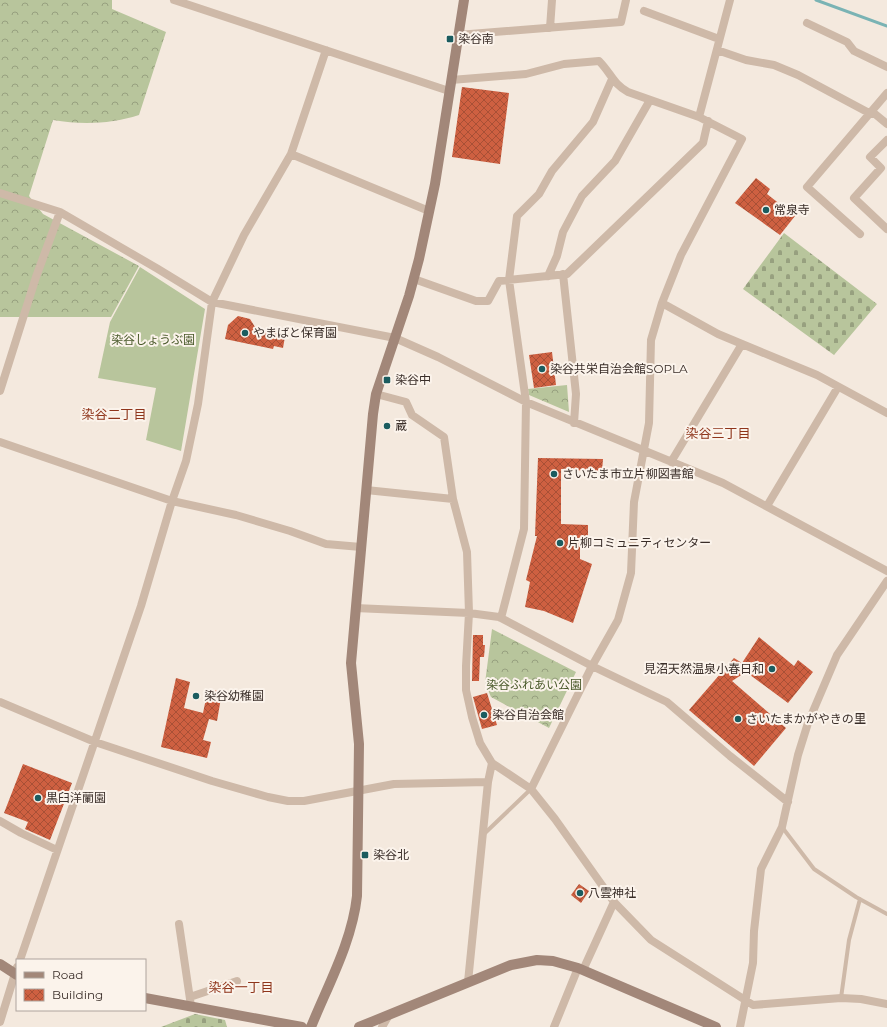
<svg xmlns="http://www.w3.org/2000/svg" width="887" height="1027" font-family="Montserrat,'Noto Sans JP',sans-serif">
  <defs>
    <pattern id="forest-crowns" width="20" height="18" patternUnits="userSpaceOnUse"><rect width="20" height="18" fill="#b8c59c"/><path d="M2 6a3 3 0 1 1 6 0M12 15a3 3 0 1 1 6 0" fill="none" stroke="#97a07f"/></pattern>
    <pattern id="cemetery-stones" width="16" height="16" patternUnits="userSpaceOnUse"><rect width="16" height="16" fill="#b8c59c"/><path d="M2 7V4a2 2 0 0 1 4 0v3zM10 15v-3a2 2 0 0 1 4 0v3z" fill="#97a07f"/></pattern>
    <pattern id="building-cross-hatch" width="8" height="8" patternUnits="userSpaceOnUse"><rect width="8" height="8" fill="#ce6041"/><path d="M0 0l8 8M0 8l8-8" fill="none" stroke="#a85036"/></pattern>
  </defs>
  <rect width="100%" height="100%" fill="#f4e9de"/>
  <!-- forest -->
  <path fill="url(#forest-crowns)" d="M0,0H112V9L166,32L139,115C111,124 82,125 53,120L29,196L43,214L139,266L111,317H0Z
    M567,385L569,412L529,395L528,389Z
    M492,629L576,672L549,728L491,697L485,683Z"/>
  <!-- cemetery -->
  <path fill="url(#cemetery-stones)" d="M784,233L877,304L834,355L743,289Z
    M195,1014L225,1020L227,1027H161Z"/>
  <!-- garden -->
  <path fill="#b8c59c" d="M140,267L205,309L181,451L146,440L156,388L98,378L110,322Z"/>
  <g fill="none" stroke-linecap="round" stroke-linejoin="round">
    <!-- stream -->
    <path stroke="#7ab3b4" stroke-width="3" d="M816,0L887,26"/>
  </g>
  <!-- building -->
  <path fill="url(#building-cross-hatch)" d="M462,87L509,93L500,164L452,157Z
    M756,178L770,189L767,194L795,216L780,235L735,203Z
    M238,316L250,319L257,330L273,333L274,329L286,331L283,348L274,346L273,349L225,339L228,325Z
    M552,352L556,385L534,388L529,355Z
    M538,458L603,459L602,472L561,469V524L588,525V537L580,538V559L592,564L573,623L544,611L525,607L530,582L526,580L537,536H535Z
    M473,635H483V645H485L484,657H480L479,681H472Z
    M759,637L794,666L798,660L813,672L788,703L746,672L732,681L786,728L754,766L689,710L734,658L742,663Z
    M176,678L190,682L184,708L203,713L208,689L222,692L217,721L209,719L203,740L211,742L207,758L161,747Z
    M487,693L497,725L482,729L473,697Z
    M23,764L72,783L50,840L25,829L28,822L4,813Z
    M579,884L589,891L581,903L571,895Z"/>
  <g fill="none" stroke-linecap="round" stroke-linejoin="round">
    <!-- lane -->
    <path stroke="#ceb9a8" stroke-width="4" d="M782,827L814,869L856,897L887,914
      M484,834L531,789
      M841,998L849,940L860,899"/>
    <!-- street -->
    <path stroke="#ceb9a8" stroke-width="8" d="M174,0L449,91
      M644,11L719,39
      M807,23L847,42L854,51L887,67
      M550,28L552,0
      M458,35L621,22L626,0
      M717,50L746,60L774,65L798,75L871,114H875L887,124
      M451,80L526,74L564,64L599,61C611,73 613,84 628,92L699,117L742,139L681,255L662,303L651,340L649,423L634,502L631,573L618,620L592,666L531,789
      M699,117L730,0
      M887,140L870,157L881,168L854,198L887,229
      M291,154L429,211
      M0,193L60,212L158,269L212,302L395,338L438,357L526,402L723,483L887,571
      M860,234L807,187L887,93
      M563,274L576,394L574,423
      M548,276L557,256L563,232L582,196L615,161L650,100
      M414,279L476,301H488L499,281L567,274L703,143L708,121
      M662,303L718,334L817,375L887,413
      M0,391L36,277L60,212
      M376,394L406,402L412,415L444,437L453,499L467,552L469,613L466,666V690L472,717L480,743L492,763L531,789L555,819L614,902L651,940L753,1005L841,998L861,999L887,1004
      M0,442L172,501L236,515L290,531L326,544L361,547
      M671,462L742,344
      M366,490L453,499
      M767,506L838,387
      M355,608L469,613L499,617L592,666L667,702L730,756L788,802
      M501,618L524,529L526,402L509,280L517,216L539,194L552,171L593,122L612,79
      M0,702L95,742L212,781L268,797L288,801H304L394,784L488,782
      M0,821L21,833L57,850
      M179,924L191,1006
      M20,960L141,606L172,501L186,461L198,404L212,302L244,235L291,154L326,50
      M583,970L614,902
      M468,982L488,782L492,763
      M190,997L237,981
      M0,1022L17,967
      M382,1027L389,1015
      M554,1027L578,968
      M740,1027L753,963L754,931L761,869L782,827L798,755L808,723L837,655L887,581"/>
    <!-- secondary -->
    <path stroke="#a28779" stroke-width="10" d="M0,964L17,975
      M145,998L302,1027
      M311,1027C328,985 352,942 357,896L359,744L351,663L373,414L376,394L409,296L419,259L435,184L464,0
      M359,1027L511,965L537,960L553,961L578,968L716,1027"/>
  </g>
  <!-- markers -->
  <g fill="#1b5c5f" stroke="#fbf3eb" stroke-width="1.5">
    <rect x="446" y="35" width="8" height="8" rx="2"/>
    <circle cx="766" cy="210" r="4"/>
    <circle cx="245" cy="333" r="4"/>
    <circle cx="542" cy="369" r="4"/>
    <rect x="383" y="376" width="8" height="8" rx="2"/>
    <circle cx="387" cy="426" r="4"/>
    <circle cx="554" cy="474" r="4"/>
    <circle cx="560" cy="543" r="4"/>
    <circle cx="772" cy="669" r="4"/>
    <circle cx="196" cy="696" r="4"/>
    <circle cx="484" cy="715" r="4"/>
    <circle cx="738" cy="719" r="4"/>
    <circle cx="38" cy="798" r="4"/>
    <rect x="361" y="851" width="8" height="8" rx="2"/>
    <circle cx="580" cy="893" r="4"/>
  </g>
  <g text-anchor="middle" stroke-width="4" stroke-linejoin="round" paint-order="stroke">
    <!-- poi labels -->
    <g font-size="12" fill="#3a2e29" stroke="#fbf3eb" text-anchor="start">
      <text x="458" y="43">染谷南</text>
      <text x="774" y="214">常泉寺</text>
      <text x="253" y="337">やまばと保育園</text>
      <text x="550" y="373">染谷共栄自治会館SOPLA</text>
      <text x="395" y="384">染谷中</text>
      <text x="395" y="430">蔵</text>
      <text x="562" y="478">さいたま市立片柳図書館</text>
      <text x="568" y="547">片柳コミュニティセンター</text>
      <text x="764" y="673" text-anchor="end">見沼天然温泉小春日和</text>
      <text x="204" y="700">染谷幼稚園</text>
      <text x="492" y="719">染谷自治会館</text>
      <text x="746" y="723">さいたまかがやきの里</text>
      <text x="46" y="802">黒臼洋蘭園</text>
      <text x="373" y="859">染谷北</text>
      <text x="588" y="897">八雲神社</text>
    </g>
    <!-- park labels -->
    <g font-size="12" fill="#4a5a2b" stroke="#fbf3eb">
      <text x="153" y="344">染谷しょうぶ園</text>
      <text x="534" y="689">染谷ふれあい公園</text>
    </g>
    <!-- neighbourhood labels -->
    <g font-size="13" fill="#8f351b" stroke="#fbf3eb">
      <text x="114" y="419">染谷二丁目</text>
      <text x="718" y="438">染谷三丁目</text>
      <text x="241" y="992">染谷一丁目</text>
    </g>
  </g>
  <!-- legend -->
  <rect x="16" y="959" width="130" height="52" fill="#fbf3eb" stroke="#aea49d"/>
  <rect x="24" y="972" width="20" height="6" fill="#a28779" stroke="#aea49d"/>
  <text x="52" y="979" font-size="12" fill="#3a2e29">Road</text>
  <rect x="24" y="989" width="20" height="12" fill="url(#building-cross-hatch)" stroke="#aea49d"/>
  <text x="52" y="999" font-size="12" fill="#3a2e29">Building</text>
</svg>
